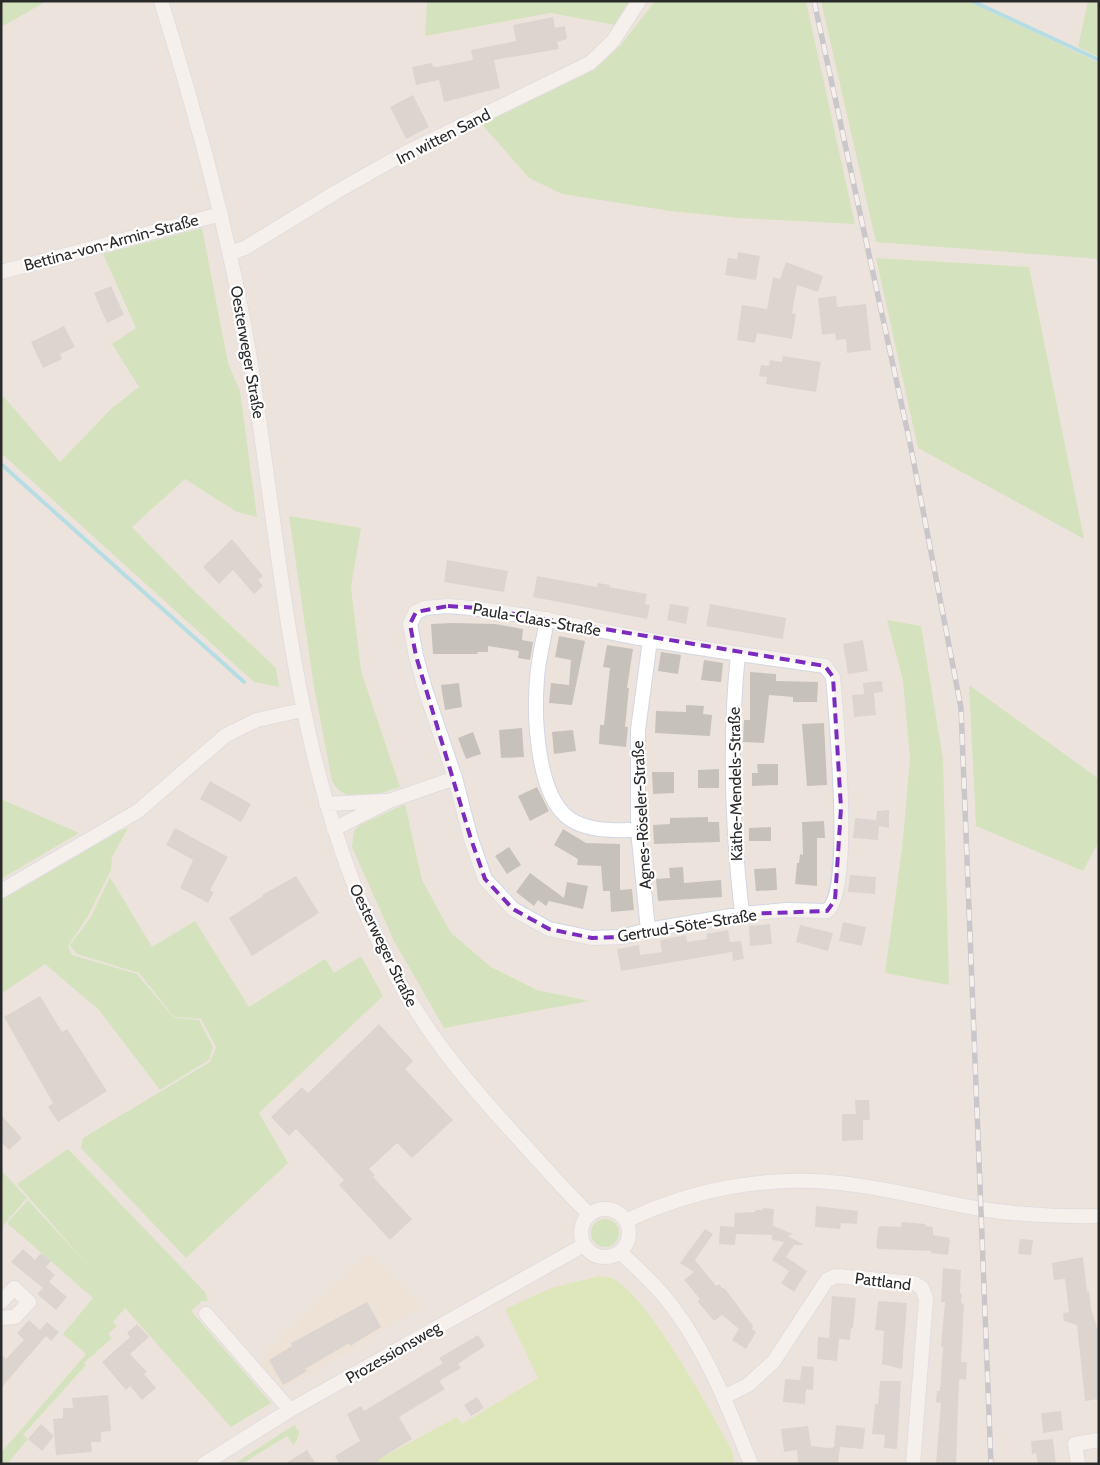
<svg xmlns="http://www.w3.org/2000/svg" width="1100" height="1465" font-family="Cabin,sans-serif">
  <rect width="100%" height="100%" fill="#ece4dc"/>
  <!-- education -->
  <path fill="#eddfcc" d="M370,1252L422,1307L281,1391L260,1367L267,1349Z"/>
  <!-- green -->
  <path fill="#b9e19a" d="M1,1H47L1,27Z
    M427,1H630L615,25L551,13L425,36Z
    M655,1H806L855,224L738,218L670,211L562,194L529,178L480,122L602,63L620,46Z
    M821,1H968L1099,63V259L876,242Z
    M1088,1H1099V57L1078,47Z
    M202,228L228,363L240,391L257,517L237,512L185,479L132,527L193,590L276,668L279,687L254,682L1,453V398L4,397L60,462L112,408L139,387L112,344L136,328L103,254Z
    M876,258L1029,267L1084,539L918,448Z
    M289,516L361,528L351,587L361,671L400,787C377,794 346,807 332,781L314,687Z
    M887,620L921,626L943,759L949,985L885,973L902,849L910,759L903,680Z
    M969,685L1099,779V841L1083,871L976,826Z
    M1,799L79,833L1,879Z
    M405,804L422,880L451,933L491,967L537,990L589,1001L444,1028L394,941L352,847L354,831L360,825Z
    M128,828L112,857L111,870L88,916L68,946L72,955L137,974L174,1018L199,1020L213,1047L209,1060L160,1090L99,1010L45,964L1,994V898L111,833Z
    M110,877L152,947L195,921L249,1007L325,959L334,973L361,956L383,996L259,1113L288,1163L186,1258L81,1148L83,1138L210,1062L216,1047L201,1019L174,1017L139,973L77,954L70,945L91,917Z
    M68,1149L205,1292L208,1301H202L191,1311L271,1403L231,1427L125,1308L113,1322L117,1326L108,1334L112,1338L84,1363L86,1365L23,1435L28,1439L7,1464H1V1453L86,1354L63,1334L93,1298L7,1223L28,1200L91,1269L17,1184Z
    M1,1170L27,1198L1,1228Z
    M591 1233a14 14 0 1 1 28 0a14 14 0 1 1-28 0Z
    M294,1425L299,1432L297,1440L293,1445L287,1436L242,1464H234Z"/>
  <!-- pitch -->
  <path fill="#cde896" d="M600,1276C604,1277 608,1277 611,1278C645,1290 713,1416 732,1450L735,1464H370L457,1417L462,1424L538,1378L505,1309L551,1288Z"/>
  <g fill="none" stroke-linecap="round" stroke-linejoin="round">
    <!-- stream -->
    <path stroke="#72d6eb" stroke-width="4" d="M972,1L1099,60
      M1,464L244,682"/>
  </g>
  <!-- building -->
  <path fill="#c7c1bc" d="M553,17L555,28L565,26L567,39L557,42L559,49L494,60L500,88L444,102L439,80L416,85L412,67L432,63L433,67H437L473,60L471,50L516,41L513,25Z
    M413,95L429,127L406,139L390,107Z
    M738,252L760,256L756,280L725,275L728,258L737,259Z
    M786,262L823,276L818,292L797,285L792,313L796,314L792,339L757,333L755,343L737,340L742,305L767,309L773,277L780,279Z
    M111,286L124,315L107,323L94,293Z
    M836,296L837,307L866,304L871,350L847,353L846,339L836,340L835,333L822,335L818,298Z
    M64,326L75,347L60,354L62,359L43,368L31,342Z
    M783,356L821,362L816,392L766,384L767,377L759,376L761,365L769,366L770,360L782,362Z
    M232,539L263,576L258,580L263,586L254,594L233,570L219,584L203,567Z
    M447,560L508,571L504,592L444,582Z
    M537,576L597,587L598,583L610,585L609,587L647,594L645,604L650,605L647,619L533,597Z
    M670,604L689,607L686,624L667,620Z
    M710,604L786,618L783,639L706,626Z
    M452,623L495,624L523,629L522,640L533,642L530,660L518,658L519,651L488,646V652H477L478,654H433L431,624Z
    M559,636L585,641L572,705L549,703L551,683L569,685L571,660L555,657Z
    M863,640L868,671L848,674L843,644Z
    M607,645L633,649L627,688H629L625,727H628L626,747L599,744L600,725H604L608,686L610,668L603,667Z
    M661,652L681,655L678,674L658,671Z
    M704,660L723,663L721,682L701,680Z
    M750,672L776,674V681L818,682L817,702H793V697L769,695L764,743L743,742L744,720H750Z
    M882,681L883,692L874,693L876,715L854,717L852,695L864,694L863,683Z
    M459,683L462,707L445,710L441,685Z
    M686,705L704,706L703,714L712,715L710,736L655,733L656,711L686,712Z
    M824,723L827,785L807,786L802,724Z
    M522,728L524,757L501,758L499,730Z
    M573,730L576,751L554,754L552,732Z
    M473,732L481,754L466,759L458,738Z
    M757,764H778V785L752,786V773H758Z
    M719,769V788H698V770Z
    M652,772H674V793L653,794Z
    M210,781L251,804L241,822L200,799Z
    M537,787L549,811L530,821L518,796Z
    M889,810V828L879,826L878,840L853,838L855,818L876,820L877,811Z
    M708,817V822H719L720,842L654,844L653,825L670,824V818Z
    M824,821L825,838H817V886L795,884L797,863H799L800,854L803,855L802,822Z
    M771,827V841H749V828Z
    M175,828L228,857L210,890L214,892L208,903L180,888L193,860L166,845Z
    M563,829L586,843L620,844V890L632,889L634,910L611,912L610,891H603L601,866L577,865L578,859L554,845Z
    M509,847L521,865L507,874L495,856Z
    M683,867L684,883L721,880L722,897L658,901L656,879L670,878L669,868Z
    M776,868L777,890L756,891L754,869Z
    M530,873L564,898L567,882L588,886L583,909L549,901L546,906L538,900L534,906L516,892Z
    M850,875L876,877L875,894L848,892Z
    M296,876L319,913L252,956L229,918L263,896L262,895Z
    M843,922L866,927L862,946L839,941Z
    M770,924L772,944L750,946L749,926Z
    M800,925L833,933L828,951L796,942Z
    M728,930L730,942L741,941L744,959L733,961L732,952L621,971L617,949L639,945L640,955L662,952L660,940L686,935L687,942L707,939L706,934Z
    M40,996L62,1032L67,1029L107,1091L58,1122L48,1107L53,1103L4,1017Z
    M379,1024L413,1061L405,1069L453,1120L412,1158L397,1143L369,1169L375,1175L373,1177L412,1219L390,1240L339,1185L344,1180L296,1129L289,1136L271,1117L302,1087L308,1093Z
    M855,1100H869L870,1120H863V1140L842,1141V1114H856Z
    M1,1115L22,1138L9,1150L1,1142Z
    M816,1206L858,1211L857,1224L841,1223L840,1229L815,1227Z
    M763,1208L774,1209L773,1225H771L793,1234L788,1236L804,1245H794L786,1257L807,1271L794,1292L781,1283L789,1271L772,1260L784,1242L772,1240V1235L736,1234L735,1245L719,1244L720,1226L734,1227L735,1213L755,1212V1210H762Z
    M902,1222L926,1224L925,1226L933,1227V1235L950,1238L948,1255L931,1253V1251L879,1249L876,1247L878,1228L881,1226L901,1227Z
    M705,1229L713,1234L695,1260L716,1286L719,1284L722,1288L725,1289L753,1326L752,1329L756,1332L746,1349L732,1340L739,1329L722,1315L714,1321L698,1302L700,1299L684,1280L694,1272L680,1263Z
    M1020,1239L1033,1240L1031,1255L1018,1254Z
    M23,1249L35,1260L41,1253L51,1261L46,1267L55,1275L49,1282L67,1297L56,1310L37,1294L43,1288L11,1262Z
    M1083,1257L1087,1292L1089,1291L1091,1309L1099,1333V1399L1085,1401L1077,1325L1064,1321L1063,1313L1069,1312L1065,1279L1054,1280L1052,1263Z
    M943,1268L961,1270L960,1293H962L961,1303L964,1304L961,1362H967L966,1380L959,1379L956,1464H936L941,1403L936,1402L937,1391H940L943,1347L941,1346L945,1302H941Z
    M832,1296L856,1298L853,1328H851L850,1340L839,1339L837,1361L817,1359L818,1337L829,1338Z
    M878,1301L907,1303L902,1369L882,1364L884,1331L875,1330Z
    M367,1302L381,1327L350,1346L349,1343L305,1369L307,1371L283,1385L269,1360L292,1346L291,1343L297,1340Z
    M29,1320L40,1330L47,1322L59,1332L51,1341L46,1336L1,1388V1355L6,1359L24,1340L17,1333Z
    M137,1324L149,1337L130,1354L147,1372L144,1374L156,1388L142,1400L130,1386L126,1390L102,1362L130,1337L127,1333Z
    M478,1335L485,1346L458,1364L461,1368L439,1381L445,1389L399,1417L412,1439L378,1460L380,1464H339L335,1456L360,1441L347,1414L361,1406L364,1411L443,1363L439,1358Z
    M802,1366L814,1367L813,1390L806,1389L805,1404L783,1402L785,1379L800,1380Z
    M880,1381H901L897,1449L884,1448L885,1435L872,1434L875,1404H878Z
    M108,1395L111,1431L101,1432V1442H91L92,1452L56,1455L53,1419L63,1418V1408H73L72,1398Z
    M477,1397L484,1408L471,1416L464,1405Z
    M1061,1411L1063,1430L1043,1433L1041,1413Z
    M41,1424L54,1436L42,1451L28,1439Z
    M836,1425L865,1428L863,1449L840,1447L838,1464L798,1463L797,1450L784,1452L781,1429L808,1426L811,1446L829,1448L834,1447Z
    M1053,1439L1056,1464H1038L1036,1453L1032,1454L1031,1441Z
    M307,1450L316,1464H284Z"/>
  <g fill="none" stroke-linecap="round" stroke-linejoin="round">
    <!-- minor casing -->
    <g stroke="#d2d6e3" stroke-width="16">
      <path id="minor" d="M161,1C196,115 228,230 248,347C284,563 291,790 401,985C432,1041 474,1090 517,1137C541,1163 564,1190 589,1214
        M230,253L245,248L336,192L405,153L590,63L613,41L639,1
        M1,272L221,214
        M448,606C517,611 583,628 651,640C708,650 767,658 825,666L833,677C836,714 853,892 827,911L786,910L742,914L648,930L621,937L592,938L549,929L513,909L485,879L471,839L455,778L425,689L416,656L410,624L416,612L425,608Z
        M547,619C544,639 538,659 537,679C534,716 536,803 575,822C595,832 616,830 638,830
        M738,654C729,741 732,827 742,914
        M326,804L386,801
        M334,829L389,801L455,778
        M1,891L138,811L226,735L257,720L302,710
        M648,930L638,830V730L650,640
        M581 1233a24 24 0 1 1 48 0a24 24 0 1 1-48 0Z
        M626,1221C692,1189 767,1175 840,1183C888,1188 934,1201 981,1209C1021,1215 1059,1217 1099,1216
        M620,1252C640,1271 661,1290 677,1313C710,1359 730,1412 751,1464
        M1,1302L14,1288L29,1302L15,1317L1,1318
        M206,1314L290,1410
        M724,1397L748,1385L774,1361L827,1280L836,1276L914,1283L922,1288L926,1299L913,1464
        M204,1464L290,1410L584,1245
        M1078,1464L1075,1444L1099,1440"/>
    </g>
    <!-- minor -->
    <use href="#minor" stroke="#fff" stroke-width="14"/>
    <!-- rail casing -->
    <g stroke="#9fa4b4" stroke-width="5.5">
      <path id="rail" d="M814,1L911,448L961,708L991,1464"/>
    </g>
    <!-- rail -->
    <use href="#rail" stroke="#fff" stroke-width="4" stroke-dasharray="11" stroke-linecap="butt"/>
  </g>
  <!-- marked area -->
  <path d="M0 0H1100V1465H0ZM448,606L479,608L825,666L833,677L841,808L835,900L827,911L742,914L621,937L592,938L549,929L513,909L485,879L471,839L416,656L410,624L416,612Z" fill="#ece4dc" fill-opacity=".55" fill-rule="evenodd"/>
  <path fill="none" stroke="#7b2cbf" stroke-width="4" stroke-dasharray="10 6" stroke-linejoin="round" d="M448,606L479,608L825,666L833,677L841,808L835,900L827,911L742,914L621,937L592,938L549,929L513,909L485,879L471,839L416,656L410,624L416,612Z"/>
  <g text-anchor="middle" stroke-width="4.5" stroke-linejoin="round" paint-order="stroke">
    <!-- street labels -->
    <g font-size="16" fill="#2a2a2a" stroke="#fff">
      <text transform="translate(443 136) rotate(-27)" y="6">Im witten Sand</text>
      <text transform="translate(111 242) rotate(-15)" y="6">Bettina-von-Armin-Straße</text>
      <text transform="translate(248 352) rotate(80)" y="6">Oesterweger Straße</text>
      <text transform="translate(537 619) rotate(10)" y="6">Paula-Claas-Straße</text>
      <text transform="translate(735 784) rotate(-91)" y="6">Käthe-Mendels-Straße</text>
      <text transform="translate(641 815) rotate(-93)" y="6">Agnes-Röseler-Straße</text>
      <text transform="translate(687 925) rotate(-9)" y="6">Gertrud-Söte-Straße</text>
      <text transform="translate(384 945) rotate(64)" y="6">Oesterweger Straße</text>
      <text transform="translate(883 1281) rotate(7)" y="6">Pattland</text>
      <text transform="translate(393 1352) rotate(-30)" y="6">Prozessionsweg</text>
    </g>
  </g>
  <!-- border -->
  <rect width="1100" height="1465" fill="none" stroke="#2a2a2a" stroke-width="5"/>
</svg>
